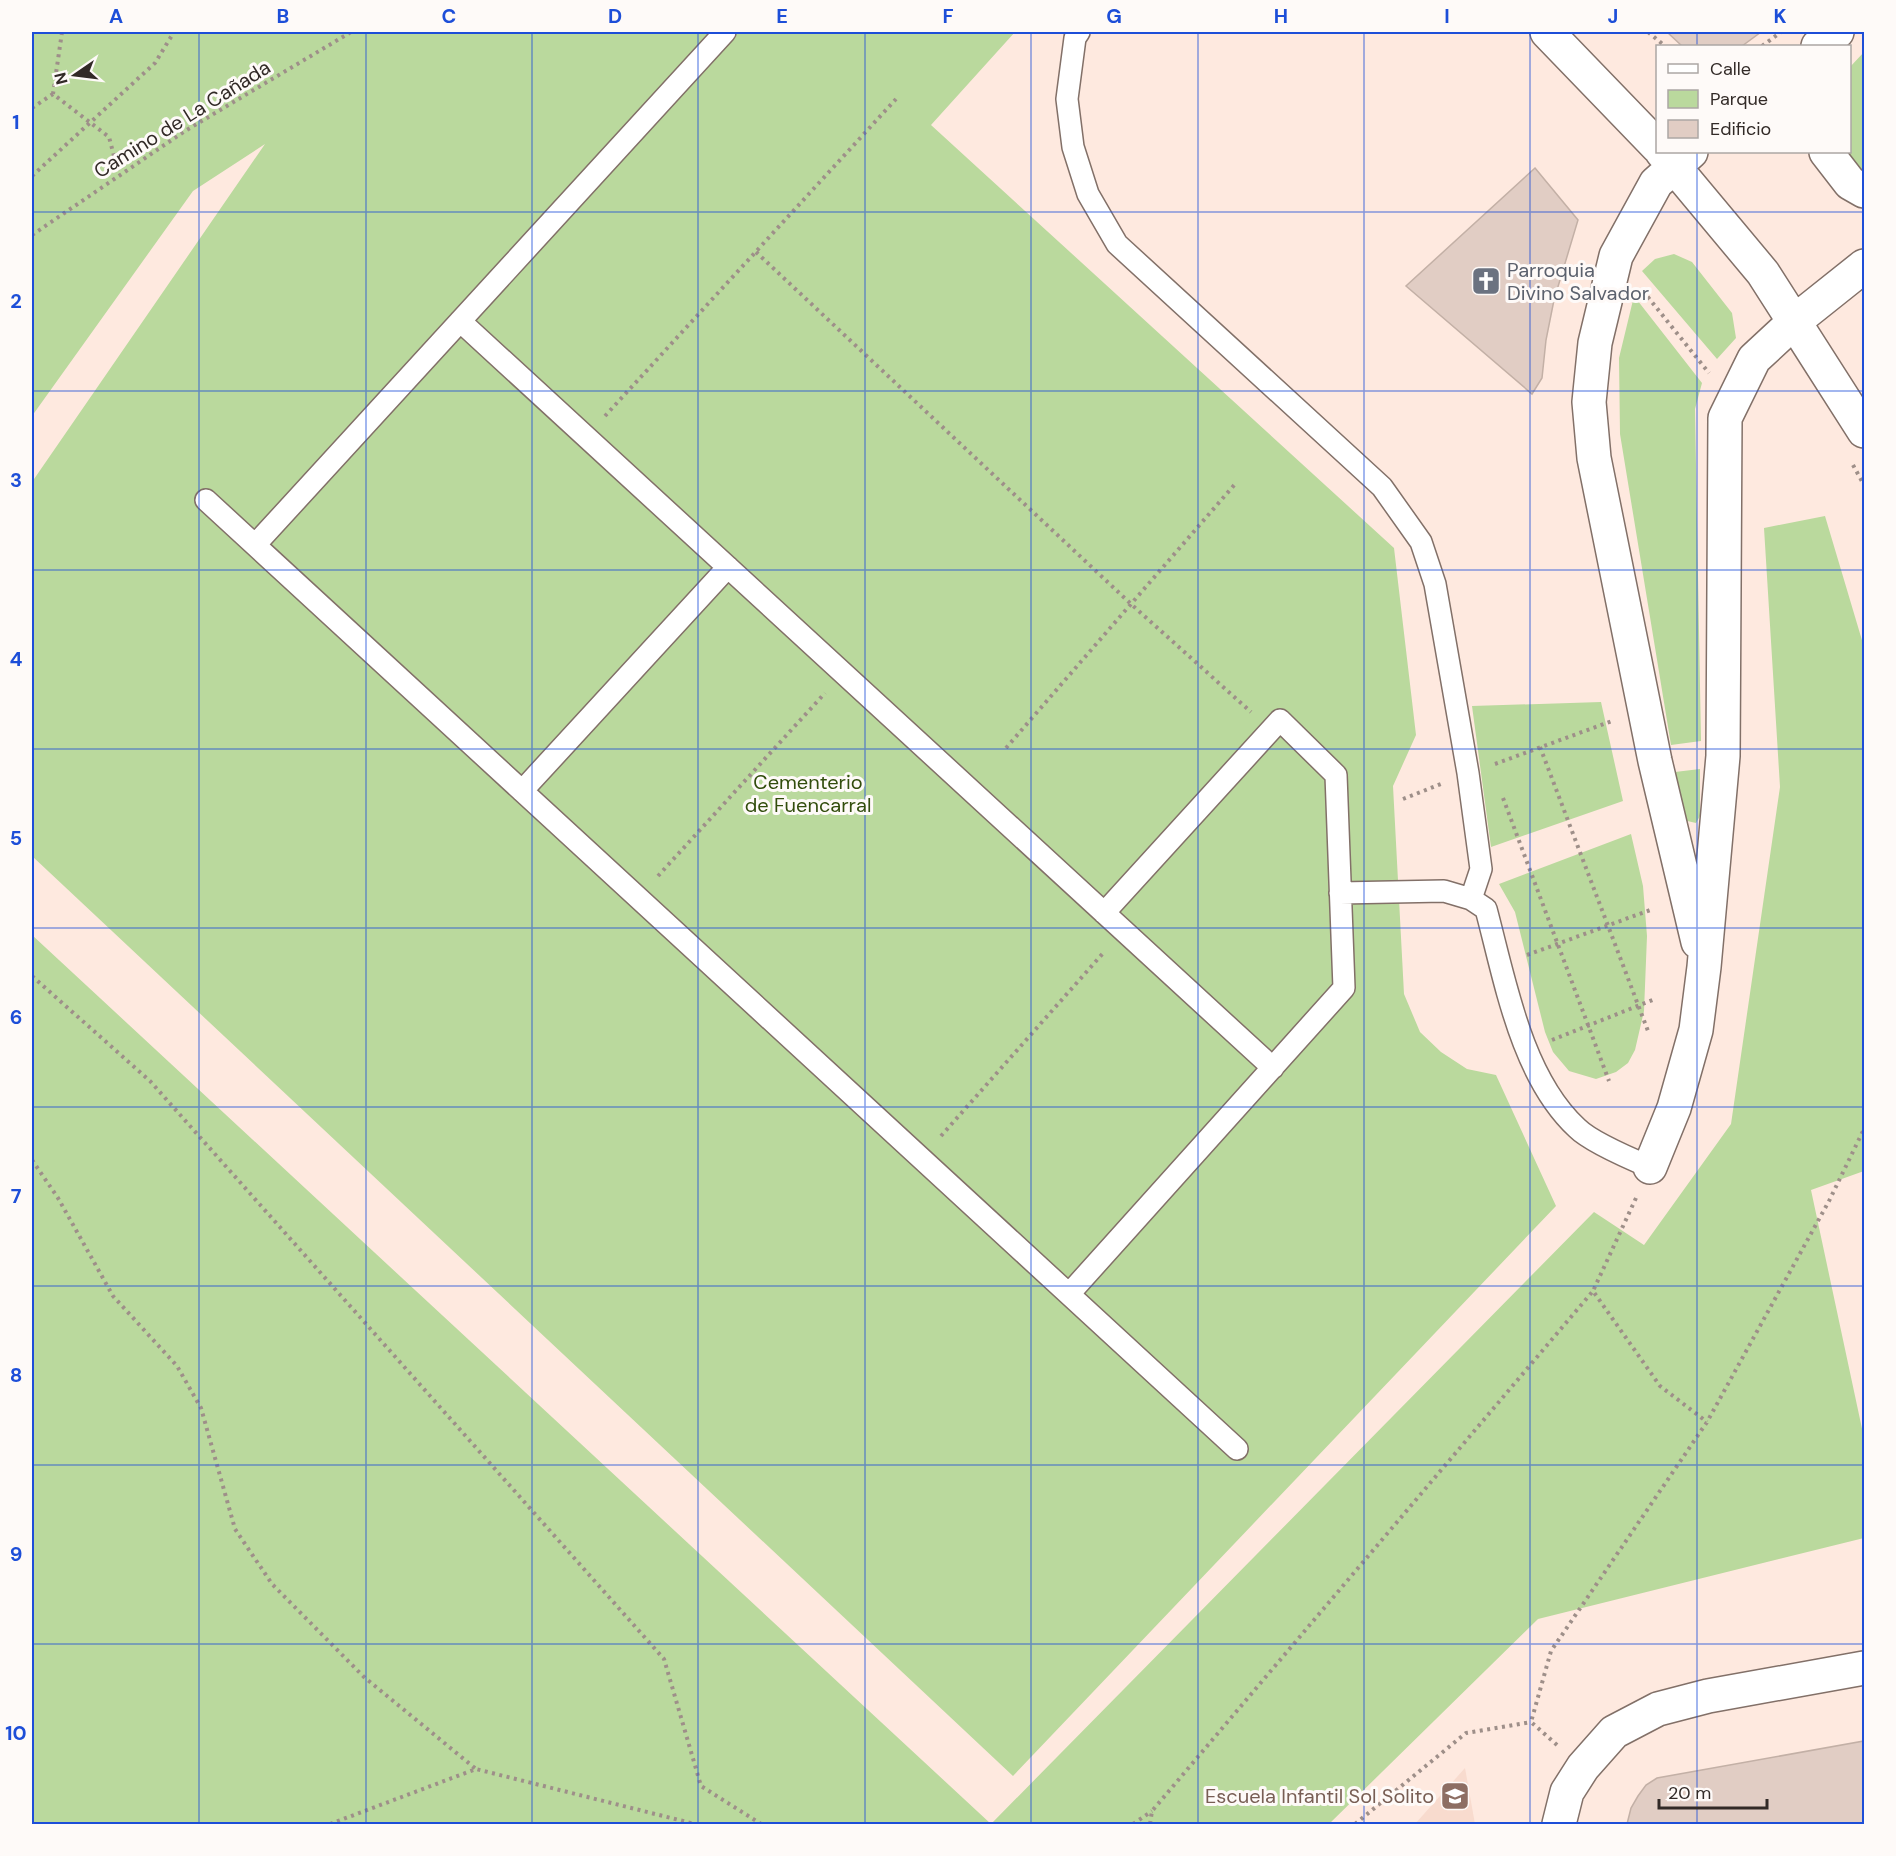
<svg xmlns="http://www.w3.org/2000/svg" width="1896" height="1856" font-family="'DM Sans',sans-serif">
  <rect width="100%" height="100%" fill="#fee9df"/>
  <!-- built -->
  <path fill="#f8dbce" d="M1465,1768L1475,1824H1415Z"/>
  <!-- green -->
  <path fill="#bad99d" d="M32,32H1015L931,125L1394,548L1416,735L1393,786L1404,994L1420,1032L1441,1052L1467,1069L1496,1075L1556,1206L1013,1776L32,856V482L265,144L193,191L32,416Z
    M1864,52V174L1842,152H1850V67Z
    M1674,254L1692,262L1732,313L1736,338L1717,359L1642,271L1655,259Z
    M1634,296L1702,383L1695,409L1701,741L1671,745L1620,434L1619,358Z
    M1825,516L1864,647V1171L1811,1190L1864,1438V1538L1538,1619L1329,1824H32V935L991,1824L1594,1212L1644,1245L1731,1124L1780,787L1764,528Z
    M1601,702L1623,801L1491,847L1472,706Z
    M1700,769V816L1696,823L1683,820L1675,772Z
    M1631,834L1643,886L1647,936L1644,1011L1635,1050L1628,1063L1616,1072L1596,1079L1569,1071L1553,1052L1545,1032L1515,912L1499,884Z"/>
  <!-- building -->
  <path fill="#e1cdc4" stroke="#c3b0a6" stroke-width="1.5" d="M1667,32H1761L1742,46H1682Z
    M1535,168L1578,220L1554,300L1546,340L1542,378L1532,394L1406,286Z
    M1864,1741V1824H1627L1631,1808L1638,1796L1646,1785L1657,1778Z"/>
  <g fill="none" stroke-linecap="round" stroke-linejoin="round">
    <!-- lane casing -->
    <g stroke="#827068" stroke-width="24">
      <path id="lane" d="M1079,32L1075,38L1067,99L1073,147L1088,194L1117,244L1382,487L1421,542L1435,584L1468,773L1481,869L1471,899
        M460,321L1273,1068
        M206,500L1237,1449
        M255,545L725,32
        M522,791L728,567
        M1340,893L1444,891L1471,899L1486,909C1505,980 1521,1076 1577,1128C1591,1142 1631,1159 1650,1167
        M1069,1294L1344,988L1336,775L1280,720L1104,913"/>
    </g>
    <!-- street casing -->
    <g stroke="#827068" stroke-width="36">
      <path id="street" d="M1547,32L1658,147
        M1818,46L1837,32
        M1662,152L1763,273L1864,431
        M1691,152L1656,183L1616,256L1595,343L1589,402L1594,458L1655,761L1698,942
        M1826,152L1850,183L1864,191
        M1650,1167L1674,1108L1696,1030L1704,967L1723,756L1725,418L1754,359L1795,321L1864,266
        M1559,1824L1567,1792L1583,1767L1614,1732L1658,1709L1708,1696L1864,1668"/>
    </g>
    <!-- path -->
    <path stroke="#9e8f89" stroke-width="4" stroke-dasharray="3 4.5" stroke-linecap="butt" d="M62,32L53,94L109,137L119,175
      M1648,32L1665,46
      M1762,46L1781,32
      M32,108L53,94
      M32,176L155,63L174,32
      M32,235L185,131L351,32
      M756,252L1131,604L1251,712
      M1643,291L1709,373
      M605,416L896,99
      M1853,465L1864,485
      M1540,747L1648,1031
      M1006,748L1236,483
      M1495,764L1612,721
      M1503,798L1609,1081
      M1403,799L1441,784
      M658,876L825,693
      M1527,955L1653,909
      M32,976L150,1081L664,1659L701,1786L761,1824
      M1552,1040L1655,999
      M941,1136L1105,951
      M32,1160L58,1198L113,1296L177,1366L201,1408L235,1529L272,1584L364,1677L476,1769
      M1636,1198L1593,1291L1660,1386L1707,1422
      M1557,1745L1531,1722L1551,1651L1707,1422L1829,1201L1864,1129
      M330,1824L476,1769L695,1824
      M1133,1824L1152,1811
      M1150,1824L1152,1811L1593,1291
      M1355,1824L1466,1733L1531,1722"/>
    <!-- lane -->
    <use href="#lane" stroke="#fff" stroke-width="21"/>
    <!-- street -->
    <use href="#street" stroke="#fff" stroke-width="33"/>
  </g>
  <!-- grid -->
  <path fill="none" stroke="#1d4ed8" stroke-width="1.5" stroke-opacity="0.55" d="M199,32V1824M366,32V1824M532,32V1824M698,32V1824M865,32V1824M1031,32V1824M1198,32V1824M1364,32V1824M1530,32V1824M1697,32V46M1697,152V1824M32,212H1864M32,391H1864M32,570H1864M32,749H1864M32,928H1864M32,1107H1864M32,1286H1864M32,1465H1864M32,1644H1864"/>
  <!-- icons -->
  <defs>
    <g id="church-square" transform="scale(1.5)"><rect x="-9" y="-9" width="18" height="18" rx="4" fill="#6b7280" stroke="#fefaf8"/><path d="M-1.2-6h2.4v3.5h3.3v2.4h-3.3V6h-2.4V-.1h-3.3v-2.4h3.3Z" fill="#fff"/></g>
    <g id="school-square" transform="scale(1.5)"><rect x="-9" y="-9" width="18" height="18" rx="4" fill="#8d6e63" stroke="#fefaf8"/><path d="M0-5L7-2L0 1L-7-2ZM-4 1L0 2.5L4 1V4Q0 6-4 4Z" fill="#fff"/></g>
  </defs>
  <g fill-rule="evenodd">
    <use href="#church-square" x="1486" y="281"/>
    <use href="#school-square" x="1455" y="1796"/>
  </g>
  <g text-anchor="middle" stroke-width="6" stroke-linejoin="round" paint-order="stroke">
    <!-- street labels -->
    <g font-size="20" fill="#322a27" stroke="#fefaf8">
      <text transform="translate(182 119) rotate(-32)" y="7">Camino de La Cañada</text>
    </g>
    <!-- worship labels -->
    <g font-size="20" fill="#5b616d" stroke="#fefaf8" text-anchor="start">
      <text x="1507" y="277">Parroquia<tspan x="1507" dy="23">Divino Salvador</tspan></text>
    </g>
    <!-- park labels -->
    <g font-size="20" fill="#324d0c" stroke="#fefaf8">
      <text x="808" y="789">Cementerio<tspan x="808" dy="23">de Fuencarral</tspan></text>
    </g>
    <!-- education labels -->
    <g font-size="20" fill="#785e54" stroke="#fefaf8" text-anchor="end">
      <text x="1434" y="1803">Escuela Infantil Sol Solito</text>
    </g>
  </g>
  <!-- border -->
  <rect width="1896" height="1856" fill="none" stroke="#fefaf8" stroke-width="66"/>
  <!-- legend -->
  <rect x="1656" y="45" width="195" height="108" fill="#fefaf8" stroke="#aca7a4" stroke-width="1.5"/>
  <rect x="1668" y="64" width="30" height="9" fill="#ffffff" stroke="#aca7a4" stroke-width="1.5"/>
  <text x="1710" y="75" font-size="18" fill="#322a27">Calle</text>
  <rect x="1668" y="90" width="30" height="18" fill="#bad99d" stroke="#aca7a4" stroke-width="1.5"/>
  <text x="1710" y="105" font-size="18" fill="#322a27">Parque</text>
  <rect x="1668" y="120" width="30" height="18" fill="#e1cdc4" stroke="#aca7a4" stroke-width="1.5"/>
  <text x="1710" y="135" font-size="18" fill="#322a27">Edificio</text>
  <!-- north arrow -->
  <g transform="translate(75 75) rotate(256)" stroke="#fefaf8" stroke-width="4.5" paint-order="stroke">
  <path d="M0-4.5L10 22L0 15L-10 22Z" fill="#322a27"/>
  <text y="-9" font-size="16" font-weight="bold" text-anchor="middle" fill="#322a27">N</text>
  </g>
  <!-- scale -->
  <path d="M1659 1799v9h108v-9" fill="none" stroke="#322a27" stroke-width="3"/>
  <text x="1668" y="1799" font-size="18" fill="#322a27" stroke="#fefaf8" stroke-width="4.5" paint-order="stroke">20 m</text>
  <rect x="33" y="33" width="1830" height="1790" fill="none" stroke="#1d4ed8" stroke-width="2"/>
  <g font-size="20" text-anchor="middle" font-weight="bold" fill="#1d4ed8">
    <text x="116" y="23">A</text>
    <text x="283" y="23">B</text>
    <text x="449" y="23">C</text>
    <text x="615" y="23">D</text>
    <text x="782" y="23">E</text>
    <text x="948" y="23">F</text>
    <text x="1114" y="23">G</text>
    <text x="1281" y="23">H</text>
    <text x="1447" y="23">I</text>
    <text x="1613" y="23">J</text>
    <text x="1780" y="23">K</text>
    <text x="16" y="129">1</text>
    <text x="16" y="308">2</text>
    <text x="16" y="487">3</text>
    <text x="16" y="666">4</text>
    <text x="16" y="845">5</text>
    <text x="16" y="1024">6</text>
    <text x="16" y="1203">7</text>
    <text x="16" y="1382">8</text>
    <text x="16" y="1561">9</text>
    <text x="16" y="1740">10</text>
  </g>
</svg>
